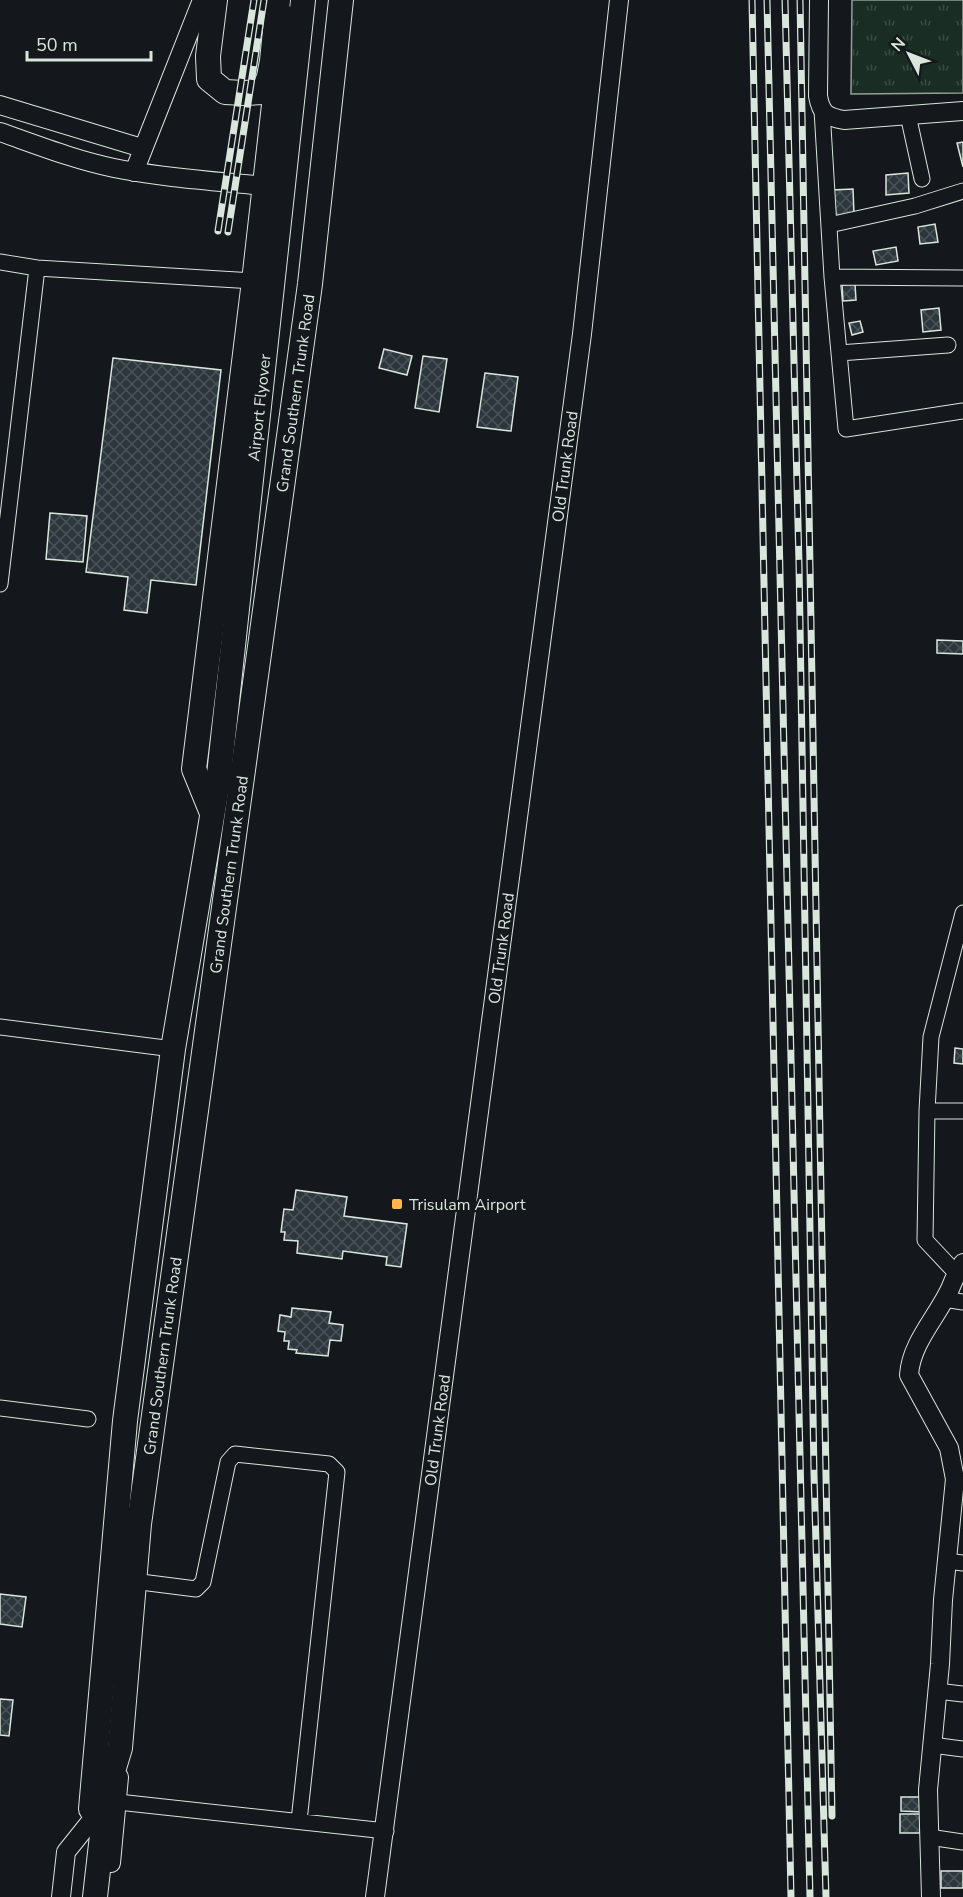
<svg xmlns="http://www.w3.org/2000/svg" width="963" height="1897" font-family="'Nunito Sans',sans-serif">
  <defs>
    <pattern id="grass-tufts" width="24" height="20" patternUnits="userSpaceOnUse" patternTransform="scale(1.5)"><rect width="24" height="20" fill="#1a2d24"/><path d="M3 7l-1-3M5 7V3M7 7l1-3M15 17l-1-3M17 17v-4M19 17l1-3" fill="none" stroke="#3b4b43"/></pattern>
    <pattern id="building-cross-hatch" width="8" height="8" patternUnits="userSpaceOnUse" patternTransform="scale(1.5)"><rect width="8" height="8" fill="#2c363c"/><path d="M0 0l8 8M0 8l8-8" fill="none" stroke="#4a5358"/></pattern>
  </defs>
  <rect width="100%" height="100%" fill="#14181c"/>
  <!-- grass -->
  <path fill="url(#grass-tufts)" stroke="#939e99" stroke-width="1.5" d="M852,0H963V93L851,94Z"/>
  <!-- building -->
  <path fill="url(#building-cross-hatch)" stroke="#d8e6dc" stroke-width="1.5" d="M963,142V167L957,143Z
    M908,173L909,193L886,195V175Z
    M853,189L854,215L833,216L832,190Z
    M935,224L938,242L920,244L918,227Z
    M896,247L898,261L876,265L873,251Z
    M855,284L856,300L843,301L842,285Z
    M939,308L941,330L923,332L921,310Z
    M860,321L863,332L852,335L849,323Z
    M384,349L412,356L407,375L379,368Z
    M423,356L447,359L439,412L415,408Z
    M113,358L221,370L196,585L151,580L147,613L124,610L128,577L86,572Z
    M485,373L518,377L511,431L477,427Z
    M50,513L87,516L83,562L46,559Z
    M937,640L963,641V654L937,653Z
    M955,1048L963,1049V1064L954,1063Z
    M296,1190L347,1197L344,1216L407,1224L401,1267L386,1265L387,1257L343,1251L342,1259L297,1253L298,1241L284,1240L285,1232H281L284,1209L293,1210Z
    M292,1308L331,1312L329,1323L343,1325L341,1341L330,1340L328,1356L296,1353L297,1350L288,1349L289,1341H284L285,1332L278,1331L280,1315L291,1317Z
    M0,1594L26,1597L22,1627L0,1624Z
    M0,1699L13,1700L9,1736L0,1735Z
    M901,1797H922V1812L901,1811Z
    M900,1814H920V1833H900Z
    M941,1871H963V1888H941Z"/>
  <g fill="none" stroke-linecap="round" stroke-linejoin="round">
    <!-- minor casing -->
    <g stroke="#d8e6dc" stroke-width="17">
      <path id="minor" d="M822,110L832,277L846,429L963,411
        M908,115L922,179
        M829,225L915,206L963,191
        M0,262L37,268L254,281
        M832,277L963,278
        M839,353L948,345
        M0,584L37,268
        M0,1027L173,1049
        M927,1111H963
        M956,1273L925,1240L927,1111L931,1037L963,913
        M944,1299L963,1302
        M0,1408L88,1419
        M947,1561L963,1563
        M133,1581L196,1589L203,1582L228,1462L235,1454L329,1464L337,1472L299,1821
        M937,1691L963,1694
        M932,1745L963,1749
        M118,1802L386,1831
        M929,1837L963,1842"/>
    </g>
    <!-- tertiary casing -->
    <g stroke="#d8e6dc" stroke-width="20">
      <g id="tertiary">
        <path d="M819,0L818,96C821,114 827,117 844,120L963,111"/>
        <path d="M0,105L142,148"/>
        <path d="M0,132C37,145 75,160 114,168C164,178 215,181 265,186"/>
        <path d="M134,172L202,0"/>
        <path d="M111,1863L119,1777"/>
        <path d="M61,1897L66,1852L90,1822"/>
        <path id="s1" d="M375,1897L582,334L619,0"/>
        <path d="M931,1897L928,1790L940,1664L943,1600L955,1479L949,1448L909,1375C911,1343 937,1317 950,1289C954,1279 957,1272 963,1263"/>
      </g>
    </g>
    <!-- primary casing -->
    <g stroke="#d8e6dc" stroke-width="26">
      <g id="primary">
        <path d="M215,0L208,56L209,79L225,92L244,93L263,92L269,77L272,61L278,0"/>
        <path d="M212,813L194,769L254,281L284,17"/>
        <path id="s2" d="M91,1809L125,1421L173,1049L219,775L303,0"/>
        <path id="s3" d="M95,1897L107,1791L120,1748L139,1524L310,284L341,0"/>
      </g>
    </g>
    <!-- minor -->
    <use href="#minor" stroke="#14181c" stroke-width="15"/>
    <!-- tertiary -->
    <use href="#tertiary" stroke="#14181c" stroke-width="18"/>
    <!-- primary -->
    <use href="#primary" stroke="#14181c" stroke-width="24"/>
    <!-- rail casing -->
    <g stroke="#d8e6dc" stroke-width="7">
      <path id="rail" d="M752,0L791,1897
        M767,0L810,1897
        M785,0L799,564L814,1474L826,1897
        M800,0L832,1816
        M218,231L254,0
        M228,232L264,0"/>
    </g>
    <!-- rail -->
    <use href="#rail" stroke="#14181c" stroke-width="4.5" stroke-dasharray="14" stroke-linecap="butt"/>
  </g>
  <!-- markers -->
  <rect fill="#ffb74d" stroke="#14181c" stroke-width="2" x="391" y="1198" width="12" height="12" rx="3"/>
  <g text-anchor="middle" stroke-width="4.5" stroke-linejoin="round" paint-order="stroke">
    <!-- street labels -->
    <g font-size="16" fill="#d8e6dc" stroke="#14181c">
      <text dy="6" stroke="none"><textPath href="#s3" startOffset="1518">Grand Southern Trunk Road</textPath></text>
      <text dy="6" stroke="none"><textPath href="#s2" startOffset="1412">Airport Flyover</textPath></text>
      <text dy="6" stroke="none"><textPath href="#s1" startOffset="1443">Old Trunk Road</textPath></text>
      <text dy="6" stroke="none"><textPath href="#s3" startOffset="1032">Grand Southern Trunk Road</textPath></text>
      <text dy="6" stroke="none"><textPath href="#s1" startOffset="957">Old Trunk Road</textPath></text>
      <text dy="6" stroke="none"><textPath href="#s3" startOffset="546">Grand Southern Trunk Road</textPath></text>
      <text dy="6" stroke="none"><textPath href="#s1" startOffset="471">Old Trunk Road</textPath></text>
    </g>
    <!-- poi labels -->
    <g font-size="16" fill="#d8e6dc" stroke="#14181c" text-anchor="start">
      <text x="409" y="1210">Trisulam Airport</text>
    </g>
  </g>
  <!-- north arrow -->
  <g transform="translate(909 54) rotate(312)" stroke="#14181c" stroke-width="4.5" paint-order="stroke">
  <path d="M0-4.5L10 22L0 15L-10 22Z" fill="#d8e6dc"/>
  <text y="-9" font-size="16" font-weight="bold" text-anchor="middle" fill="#d8e6dc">N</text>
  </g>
  <!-- scale -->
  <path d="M27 51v9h124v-9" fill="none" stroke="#d8e6dc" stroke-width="3"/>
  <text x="36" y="51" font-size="18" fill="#d8e6dc" stroke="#14181c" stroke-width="4.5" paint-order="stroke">50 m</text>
</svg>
